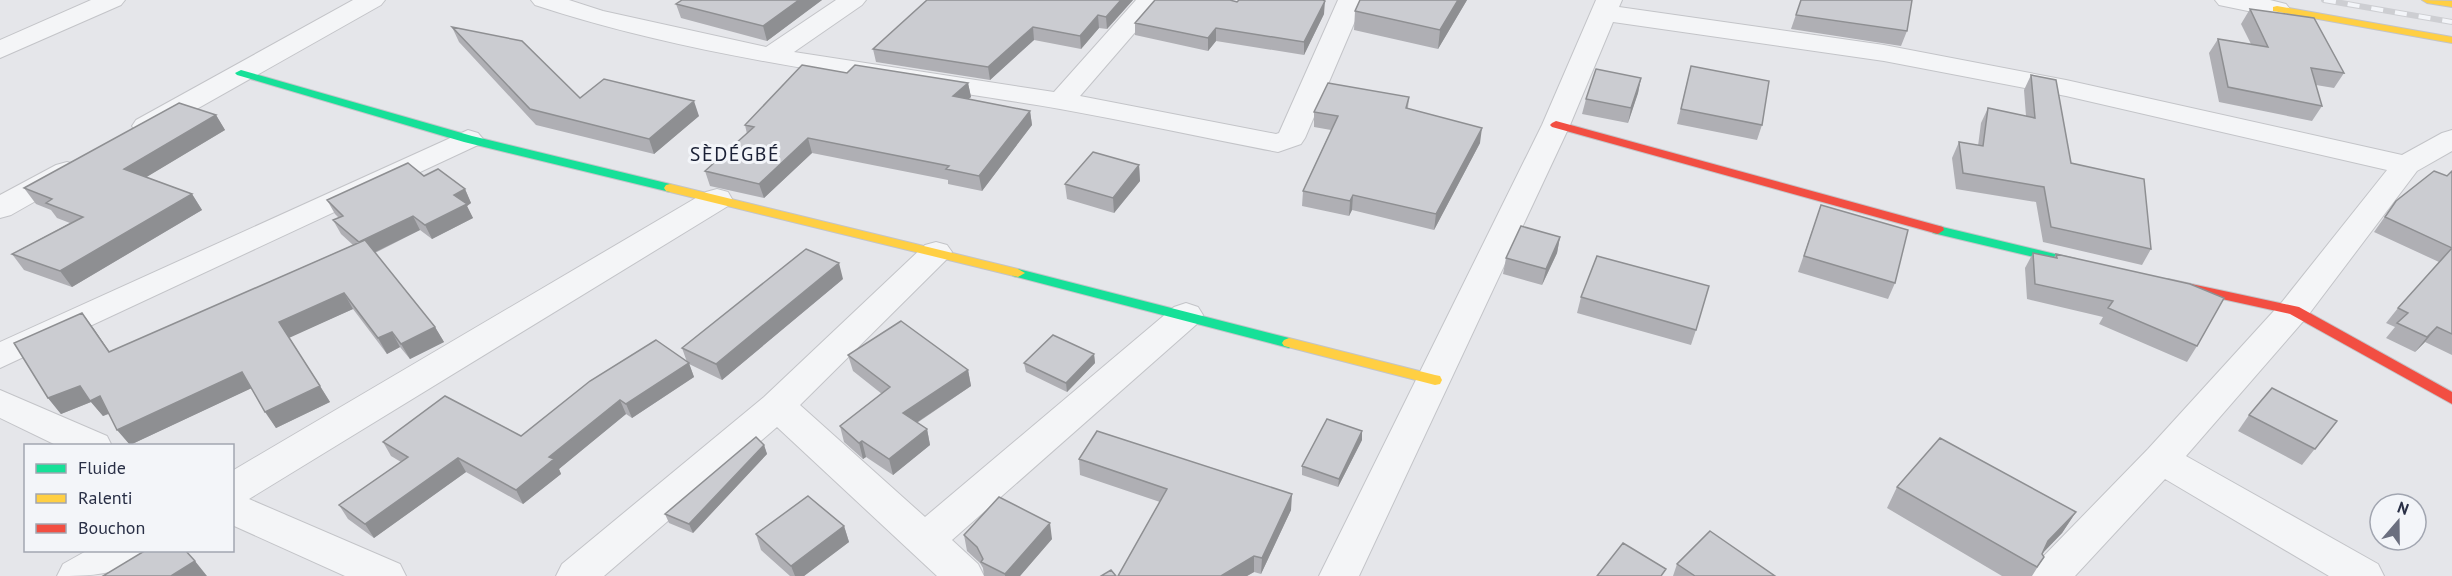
<svg xmlns="http://www.w3.org/2000/svg" width="2452" height="576" font-family="'PT Sans',sans-serif">
  <rect width="100%" height="100%" fill="#e5e6ea"/>
  <g fill="none" stroke-linecap="round" stroke-linejoin="round">
    <!-- street casing -->
    <g stroke="#c3c4c8" stroke-width="2">
      <path id="street" d="M91,0H125L121,5L0,58V40Z
        M353,0H385L381,5L156,132L146,135L136,132L132,126L136,120Z
        M531,0H569L603,11L766,47L836,0H866L862,5L794,52L1054,92L1136,0H1163L1080,96L1276,134L1279,133L1338,0H1364L1305,138L1301,144L1278,152C1205,138 1133,122 1060,109C884,79 705,61 535,5Z
        M1596,0H1622L1619,7L1884,45L2066,80L2402,155L2442,133L2452,130V151L2417,171L2306,318L2186,456L2378,564L2384,576H2329L2165,479L2075,576H2030L2036,564L2148,449L2282,302L2387,170L2066,96L1884,61L1613,22L1570,125L1359,576H1319L1542,125Z
        M2215,0H2270L2286,4L2290,9L2286,14L2277,17L2219,5Z
        M468,130L478,133L483,139L478,145L0,368V342Z
        M67,162L78,165L82,171L78,177L11,215L0,218V195L56,165Z
        M717,189L728,192L732,199L728,206L249,499L400,564L406,576H345L232,525V471L706,192Z
        M936,242L947,245L952,252L947,259L800,405L925,517L1174,307L1186,303L1198,307L1203,315L1198,323L952,540L978,564L984,576H937L777,427L604,576H556L562,564L764,397L925,245Z
        M0,390L107,436L112,446H58L0,418Z
        M88,550H144C127,576 88,576 57,576L63,564Z"/>
    </g>
    <!-- fast casing -->
    <g stroke="#c3c4c8" stroke-width="2">
      <path id="fast" d="M241,70L472,136L670,184L676,188L670,192L464,142L237,75L235,73Z
        M1938,226L2076,259L2083,263L2076,267L1933,233L1932,230L1933,227Z
        M1018,269L1289,338L1296,343L1289,348L1013,276L1011,273Z"/>
    </g>
    <!-- slow casing -->
    <g stroke="#c3c4c8" stroke-width="2">
      <path id="slow" d="M2422,0L2452,1V7L2427,3Z
        M2277,6L2452,37V43L2273,11V7Z
        M670,184L1018,269L1025,273L1018,277L666,191L664,188L666,185Z
        M1289,338L1435,375L1440,376L1442,380L1440,384L1435,385L1284,346L1282,343L1284,340Z"/>
    </g>
    <!-- jam casing -->
    <g stroke="#c3c4c8" stroke-width="2">
      <path id="jam" d="M1556,121L1943,227L1944,230L1938,234L1552,127L1550,125L1552,123Z
        M2168,279L2299,307L2452,392V404L2290,314L2163,286L2161,283Z"/>
    </g>
    <!-- street -->
    <use href="#street" fill="#f4f5f7" fill-rule="evenodd"/>
    <!-- fast -->
    <use href="#fast" fill="#16e098" fill-rule="evenodd"/>
    <!-- slow -->
    <use href="#slow" fill="#ffcf43" fill-rule="evenodd"/>
    <!-- jam -->
    <use href="#jam" fill="#f24e42" fill-rule="evenodd"/>
    <!-- rail casing -->
    <g stroke="#cdced2" stroke-width="6">
      <path id="rail" d="M2324,0L2452,22"/>
    </g>
    <!-- rail -->
    <use href="#rail" stroke="#f3f5f9" stroke-width="4" stroke-dasharray="12" stroke-linecap="butt"/>
  </g>
  <!-- wall -->
  <path fill="#afafb4" d="M822,0L767,41L681,18L676,4Z
    M927,0H1133L1107,29L1099,28L1081,49L1034,40L990,80L876,62L873,49Z
    M1360,0H1467L1438,49L1354,30L1355,11Z
    M1801,0L1907,31L1901,46L1791,29Z
    M1237,2L1324,14L1304,55L1216,41L1208,51L1135,35V23Z
    M2250,9L2344,73L2334,88L2316,85L2322,106L2312,121L2219,102L2209,53L2218,39L2251,44L2241,24Z
    M452,27L580,98L699,116L654,154L536,125L459,42Z
    M1691,66L1762,125L1757,140L1677,124Z
    M847,73L968,83L971,97L968,99L1030,111L1032,125L982,191L948,184V180L812,153L764,198L710,186L705,171L747,134L745,125Z
    M2031,75L2071,163L2151,249L2142,265L2043,242L2036,202L1956,189L1952,158L1959,142L1978,146L1981,123L1988,108L2026,116L2024,90Z
    M1641,78L1638,93L1628,123L1582,114L1586,99Z
    M1409,97L1408,108L1480,143L1434,230L1352,210L1349,216L1302,206L1303,191L1331,130L1314,127V112Z
    M216,115L225,130L146,177L192,194L202,210L72,287L24,270L12,254L70,223L57,218L51,210L36,204L24,188Z
    M1139,165L1140,181L1114,213L1067,199L1065,184Z
    M2452,171V355L2425,342L2415,352L2386,338L2395,327L2386,323L2398,308L2439,262L2374,232L2396,201L2447,176Z
    M424,176L465,189L471,203L467,206L473,218L432,239L420,230L375,253L435,327L444,342L410,359L400,347L387,354L353,309L289,337L330,402L276,428L251,388L130,445L109,414L103,416L91,402L61,414L48,398L82,313L110,352L353,245L341,234L333,220L339,218L335,214L327,200Z
    M1821,205L1895,283L1888,299L1798,272Z
    M1560,237L1557,253L1542,285L1503,274L1506,258Z
    M2033,253L2054,257L2056,254L2197,346L2187,362L2099,324L2103,317L2027,299L2025,268Z
    M843,279L722,380L689,364L694,377L632,418L626,414L559,469L561,474L523,504L466,472L374,538L348,519L339,505L401,462L391,456L383,442L521,436L687,362L682,348Z
    M1581,297L1696,330L1691,345L1577,313Z
    M1094,354L1095,363L1067,392L1026,372L1024,363Z
    M848,355L968,370L971,386L917,423L927,429L930,445L893,475L866,457L863,459L844,442L840,426L882,394L853,371Z
    M2249,415L2337,421L2302,465L2238,431Z
    M1362,440L1338,487L1302,475V466Z
    M764,445L767,454L693,533L669,523L665,514Z
    M1079,459L1291,510L1261,574L1254,572L1247,576H1118L1160,502L1080,475Z
    M1897,487L2076,512L2062,533L2042,554L2044,557L2032,576H2002L1887,508Z
    M844,526L849,542L804,576H790L761,550L756,534Z
    M964,535L1052,539L1020,576H984L983,568L980,563L967,551Z
    M1677,564L1775,576H1673Z"/>
  <!-- shaded-wall -->
  <path fill="#8e8f92" d="M799,0H822L767,41L763,26Z
    M1121,0H1133L1107,29L1106,17Z
    M1458,0H1467L1438,49L1440,30Z
    M1325,1L1324,14L1304,55V42Z
    M1098,15L1099,28L1081,49L1080,36Z
    M1033,27L1034,40L990,80L988,67Z
    M1216,28V41L1208,51V38Z
    M1641,78L1638,93L1628,123L1631,108Z
    M968,83L971,97L956,110L953,96Z
    M694,101L699,116L654,154L649,139Z
    M1030,111L1032,125L982,191L979,176Z
    M216,115L225,130L135,184L124,169Z
    M1482,128L1480,143L1434,230L1436,214Z
    M808,138L812,153L764,198L759,184Z
    M1139,165L1140,181L1114,213L1113,198Z
    M465,189L471,203L467,206L473,218L432,239L425,225L454,195Z
    M192,194L202,210L72,287L60,271Z
    M1353,195L1352,210L1349,216L1350,201Z
    M413,216L420,230L367,256L359,242Z
    M1560,237L1557,253L1542,285L1546,269Z
    M839,263L843,279L722,380L716,364Z
    M344,293L353,309L289,338L279,322Z
    M82,313L94,329L120,368L109,352Z
    M435,327L444,342L410,359L401,344Z
    M2437,327L2425,342L2415,352L2427,337Z
    M392,332L400,347L387,354L378,338Z
    M1094,354L1095,363L1067,392L1066,383Z
    M689,363L694,377L632,418L626,404Z
    M968,370L971,386L907,429L903,413Z
    M242,372L252,388L130,445L117,430Z
    M80,386L100,396L112,412L103,416L91,402L61,414L48,398Z
    M320,386L330,402L276,428L265,412Z
    M620,400L626,414L559,469L561,474L523,504L516,490L549,457Z
    M927,429L930,445L893,475L889,459Z
    M1362,431V440L1338,487L1339,479Z
    M862,441L866,457L863,459L859,443Z
    M764,445L767,454L693,533L689,524Z
    M458,458L466,472L374,538L365,524Z
    M1292,494L1291,510L1261,574L1262,558Z
    M2076,512L2062,533L2034,562L2048,541Z
    M1050,523L1052,539L1020,576H1005V574Z
    M844,526L849,542L804,576H795L791,566Z
    M1254,556V572L1247,576H1221Z
    M195,561L207,576H171Z"/>
  <!-- building -->
  <path fill="#cbccd1" stroke="#8e8f92" stroke-width="1.5" d="M682,0H799L763,26L676,4Z
    M927,0H1121L1106,17L1098,15L1080,36L1033,27L988,67L873,49Z
    M1155,0H1230L1237,2L1239,0H1323L1325,1L1304,42L1216,28L1208,38L1135,23Z
    M1360,0H1458L1440,30L1355,11Z
    M1801,0H1912L1907,31L1796,15Z
    M2250,9L2314,18L2344,73L2311,68L2322,106L2228,87L2218,39L2268,47Z
    M452,27L522,41L580,98L604,79L694,101L649,139L530,109Z
    M802,65L847,73L855,65L968,83L953,96L1030,111L979,176L946,169L949,166L808,138L759,184L705,171L754,127L745,125Z
    M1691,66L1769,81L1762,125L1681,109Z
    M1596,69L1641,78L1631,108L1586,99Z
    M2031,75L2056,80L2071,163L2144,179L2151,249L2051,227L2044,187L1963,173L1959,142L1983,146L1988,108L2035,118Z
    M1328,83L1409,97L1406,108L1482,128L1436,214L1353,195L1350,201L1303,191L1338,116L1314,112Z
    M179,103L216,115L124,169L192,194L60,271L12,254L83,217L46,203L52,199L24,188Z
    M1093,152L1139,165L1113,198L1065,184Z
    M408,163L424,176L438,169L465,189L454,195L467,204L425,225L413,216L359,242L333,220L343,216L327,200Z
    M2434,171L2447,176L2452,171V248L2385,217L2396,201Z
    M1821,205L1908,230L1895,283L1804,256Z
    M1521,226L1560,237L1546,269L1506,258Z
    M365,240L435,327L401,344L392,332L378,338L344,293L279,322L320,386L265,412L242,372L117,430L100,396L90,401L80,386L48,398L14,343L82,313L109,352Z
    M2452,248V334L2437,327L2427,337L2397,323L2408,313L2398,308Z
    M806,249L839,263L716,364L682,348Z
    M2033,253L2057,258L2056,254L2190,284L2224,298L2197,346L2108,308L2113,301L2035,284Z
    M1597,256L1709,286L1696,330L1581,297Z
    M901,321L968,370L903,413L927,429L889,459L862,441L859,443L840,426L890,387L848,355Z
    M1053,335L1094,354L1066,383L1024,363Z
    M656,340L689,363L626,404L620,400L549,457L554,459L516,490L458,458L365,524L339,505L408,457L383,442L445,396L521,436L590,381Z
    M2272,388L2337,421L2315,449L2249,415Z
    M1327,419L1362,431L1339,479L1302,466Z
    M1097,431L1292,494L1262,558L1254,556L1221,576H1118L1167,489L1079,459Z
    M756,437L764,445L689,524L665,514Z
    M1940,438L2076,512L2048,541L2042,554L2044,557L2037,567L1897,487Z
    M808,496L844,526L791,566L756,534Z
    M999,497L1050,523L1005,574L981,562L983,559L977,547L964,535Z
    M1710,531L1775,576H1695L1677,564Z
    M1623,543L1666,569L1661,576H1597Z
    M146,550H185L195,561L171,576H103Z
    M1111,570L1116,576H1101Z"/>
  <g text-anchor="middle" stroke-width="6" stroke-linejoin="round" paint-order="stroke">
    <!-- neighbourhood labels -->
    <g font-size="20" letter-spacing="1.5" fill="#1b2136" stroke="#f3f5f9">
      <text x="735" y="161">SÈDÉGBÉ</text>
    </g>
  </g>
  <!-- legend -->
  <rect x="24" y="444" width="210" height="108" fill="#f3f5f9" stroke="#a2a6b1" stroke-width="1.5"/>
  <rect x="36" y="464" width="30" height="9" fill="#16e098" stroke="#a2a6b1" stroke-width="1.5"/>
  <text x="78" y="474" font-size="18" fill="#292f46">Fluide</text>
  <rect x="36" y="494" width="30" height="9" fill="#ffcf43" stroke="#a2a6b1" stroke-width="1.5"/>
  <text x="78" y="504" font-size="18" fill="#292f46">Ralenti</text>
  <rect x="36" y="524" width="30" height="9" fill="#f24e42" stroke="#a2a6b1" stroke-width="1.5"/>
  <text x="78" y="534" font-size="18" fill="#292f46">Bouchon</text>
  <!-- north arrow -->
  <g transform="translate(2398 522) rotate(20)"><circle r="28" fill="#f3f5f9" stroke="#a2a6b1" stroke-width="1.5"/>
  <path d="M0-4.5L10 22L0 15L-10 22Z" fill="#6b6f7f"/>
  <text y="-9" font-size="16" font-weight="bold" text-anchor="middle" fill="#292f46">N</text>
  </g>
</svg>
